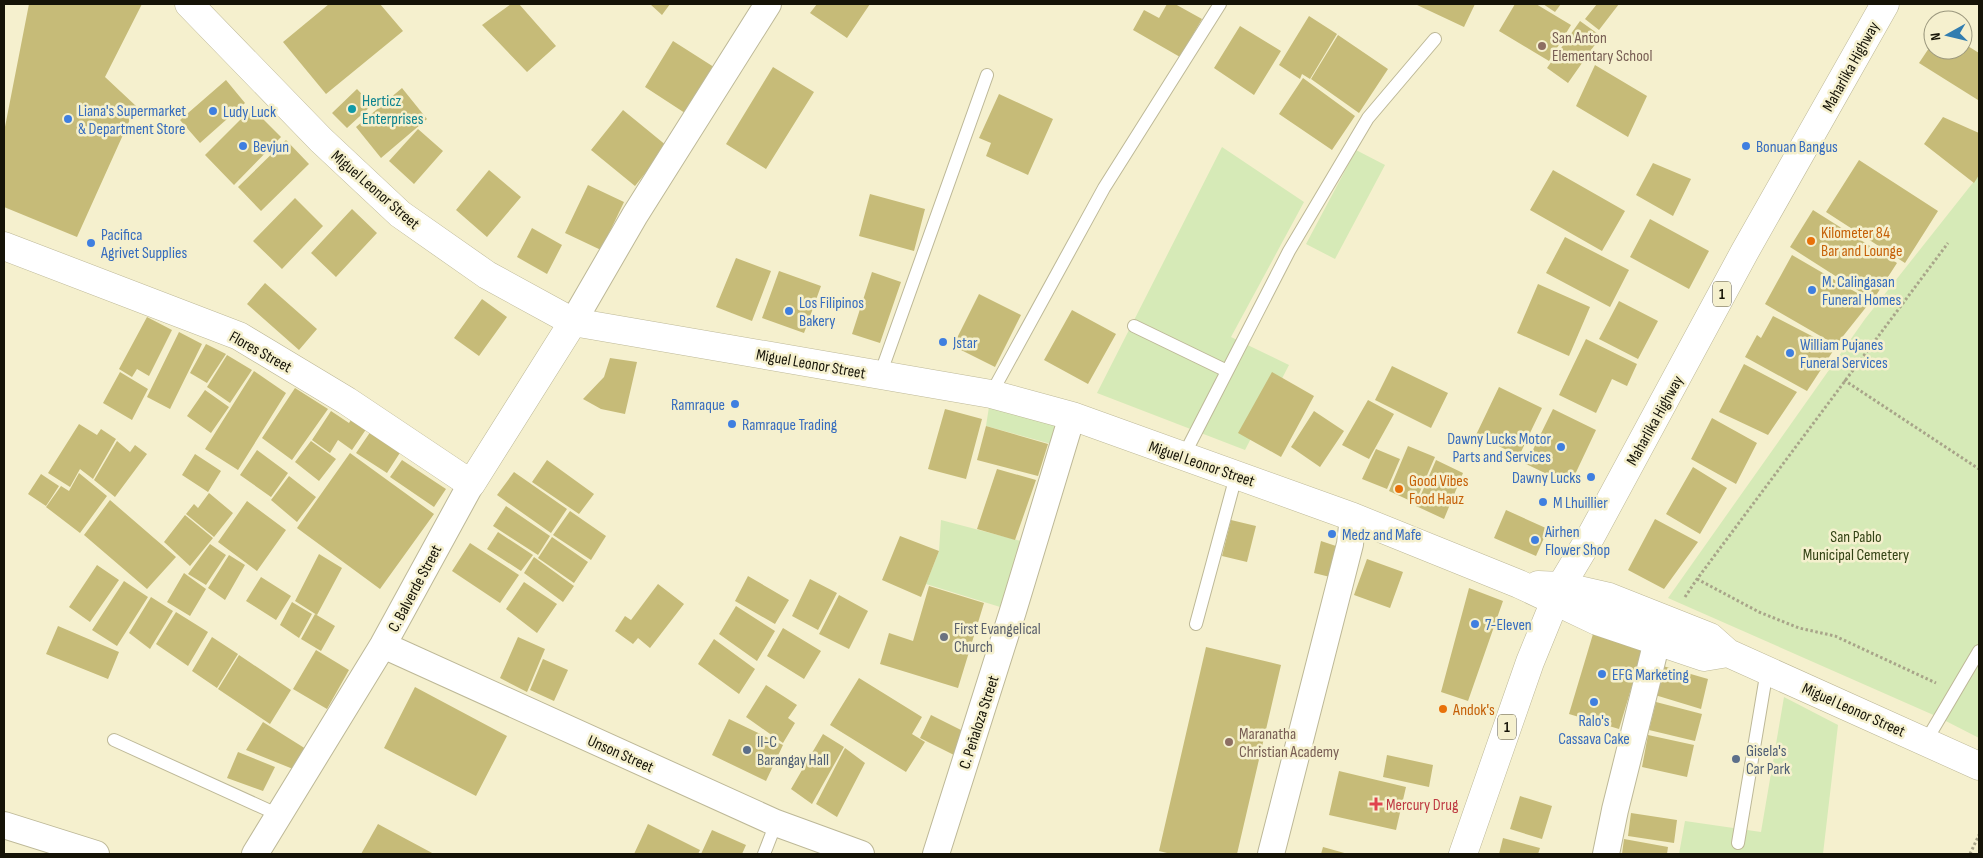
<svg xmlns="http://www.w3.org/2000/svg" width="1983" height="858" font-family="'Sofia Sans Condensed',sans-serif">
  <rect width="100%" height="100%" fill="#f5f0ce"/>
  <!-- green -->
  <path fill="#d6eab7" d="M1222,147L1304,202L1231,337L1289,365L1245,450L1097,393Z
    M1356,150L1385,165L1335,259L1306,244Z
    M1979,175V738L1938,717L1668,598L1865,319Z
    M991,394L1072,416L1062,447L986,426Z
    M941,520L1032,544L1013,611L926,584L939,551Z
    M1784,697L1838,725L1823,854H1679L1685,821L1761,832Z"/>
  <!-- building -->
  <path fill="#c6bb78" d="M29,4H142L105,77L136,106L77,237L4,207V132Z
    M329,4H380L403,31L326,94L283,42Z
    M511,4H519L556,46L527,72L482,25Z
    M650,4H670L662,15Z
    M817,4H870L847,38L810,13Z
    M1167,4H1175L1202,19L1180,57L1133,30L1144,10L1159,18Z
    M1415,4H1475L1464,27Z
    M1515,4H1536L1571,25L1549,61L1499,31Z
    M1543,4H1561L1555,12Z
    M1597,4H1619L1599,30L1585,19Z
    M1309,16L1337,34L1310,79L1302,74L1300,79L1279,65Z
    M1580,21L1601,36L1568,83L1547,68Z
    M1240,26L1281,51L1254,95L1214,68Z
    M1338,35L1388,69L1359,113L1311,79Z
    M673,41L717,69L688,115L645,87Z
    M1933,42V50H1963V43L1979,53L1978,100L1919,63Z
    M1595,65L1647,96L1628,137L1576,106Z
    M773,67L814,92L766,169L726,144Z
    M1303,78L1355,116L1332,150L1279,114Z
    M226,80L245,103L200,143L180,120Z
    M402,88L427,119L381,158L356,127Z
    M357,89L372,105L347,128L332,113Z
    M999,94L1053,119L1028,175L986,156L991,143L979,138Z
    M252,108L281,137L234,185L205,155Z
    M623,110L667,146L635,186L591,150Z
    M1943,117L1979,133V175L1974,183L1924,144Z
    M418,129L443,151L414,184L389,161Z
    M286,140L309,164L261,211L238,187Z
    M1859,160L1938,211L1905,263L1826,212Z
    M1653,163L1691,179L1673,216L1636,195Z
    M489,170L521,197L487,237L456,210Z
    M1553,170L1625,211L1602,251L1530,210Z
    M588,185L624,202L601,250L565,233Z
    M870,194L925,209L914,251L859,236Z
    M295,198L323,226L282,269L253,241Z
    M352,209L377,233L336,277L311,253Z
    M1813,210L1897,263L1873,300L1790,247Z
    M1650,219L1709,251L1689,289L1630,257Z
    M532,228L562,245L547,274L517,257Z
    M1565,237L1629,270L1610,307L1546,273Z
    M1792,255L1871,301L1836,345L1765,304Z
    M736,258L771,271L752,321L716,307Z
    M779,271L821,286L804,333L762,318Z
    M872,272L901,282L880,343L852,334Z
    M265,283L317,329L299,350L247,304Z
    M1538,284L1590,307L1569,356L1517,333Z
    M979,294L1021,315L995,367L953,346Z
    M482,299L507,317L479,356L454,338Z
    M1619,301L1658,321L1638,359L1599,339Z
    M1072,310L1116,334L1088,384L1044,360Z
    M1773,316L1835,348L1807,391L1745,357L1757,335L1761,338Z
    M147,317L172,330L149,376L137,369L132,377L119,369Z
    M179,332L202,344L170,409L147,397Z
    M1586,339L1637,364L1627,386L1612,379L1596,413L1559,395Z
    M206,344L226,354L207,383L190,373Z
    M227,355L252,370L230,403L207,387Z
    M610,358L637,362L625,414L601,409L583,399L604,377Z
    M1744,364L1797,392L1768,435L1719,412Z
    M1392,366L1448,393L1431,428L1375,400Z
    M254,371L286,393L238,470L205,449Z
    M120,372L148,389L132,420L103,403Z
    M1272,372L1314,396L1281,457L1238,433Z
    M1499,387L1542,408L1519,456L1476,435Z
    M295,388L328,409L292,460L262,438Z
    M205,390L229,407L211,433L187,416Z
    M1368,400L1394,414L1369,459L1342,445Z
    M945,409L982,419L966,479L928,469Z
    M1553,409L1596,430L1570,485L1526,464Z
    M331,411L349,423L354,415L369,425L352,450L338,440L330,453L312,440Z
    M1314,411L1344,431L1320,467L1291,447Z
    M1712,418L1757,443L1736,484L1691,459Z
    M79,424L97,435L101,429L116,439L93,479L80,469L70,487L48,473Z
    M986,426L1048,444L1038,476L977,460Z
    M373,428L403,448L387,473L356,453Z
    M117,441L130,452L135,445L147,454L115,497L94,480Z
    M311,441L336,459L319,481L295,462Z
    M1408,446L1435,457L1415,503L1389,491Z
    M1376,449L1400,459L1387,489L1362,479Z
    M257,450L288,473L271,497L240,475Z
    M350,453L434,514L380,589L297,528Z
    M195,454L221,471L208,492L182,475Z
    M402,460L446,489L434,507L390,477Z
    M547,460L594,494L579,514L532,482Z
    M1436,460L1463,473L1444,519L1416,506Z
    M1693,467L1727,488L1700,534L1666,514Z
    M997,469L1036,480L1015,540L977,529Z
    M514,472L567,509L551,533L497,495Z
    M79,473L107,496L80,533L46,507L61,486L69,491Z
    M41,474L59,486L46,506L28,494Z
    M289,476L316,497L297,522L271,500Z
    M209,493L233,513L214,537L186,514L194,504L198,508Z
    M110,500L176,557L147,589L84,535Z
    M247,501L286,530L257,571L218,542Z
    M506,506L550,536L538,555L493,526Z
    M1506,510L1548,529L1536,556L1494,538Z
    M570,511L606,536L591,560L553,535Z
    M185,515L213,538L190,566L164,542Z
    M1655,519L1698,542L1664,589L1628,570Z
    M1231,520L1256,526L1247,562L1222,556Z
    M498,532L533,555L521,571L487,549Z
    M900,536L939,551L921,597L882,580Z
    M552,537L588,562L574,583L538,558Z
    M1321,541L1339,547L1334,578L1314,573Z
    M470,543L519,575L500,603L452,571Z
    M210,544L226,555L206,585L188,574Z
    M319,554L342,568L317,615L295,601Z
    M229,555L245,565L225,600L208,588Z
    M534,557L574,586L563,602L524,573Z
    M1367,559L1403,572L1390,608L1354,595Z
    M97,565L119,580L90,622L69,607Z
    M184,573L206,589L190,616L167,602Z
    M748,576L789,600L775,624L735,601Z
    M261,577L291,596L276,620L246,601Z
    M810,579L837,593L818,630L792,616Z
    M124,581L148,597L117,646L92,630Z
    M524,582L557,604L537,633L506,609Z
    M658,584L684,604L650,648L638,638L633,644L615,631L625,616L631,620Z
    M929,586L984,603L958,688L880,664L889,633L913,641Z
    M1469,588L1503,601L1468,701L1441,692Z
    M839,595L868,611L849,649L819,634Z
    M151,597L173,611L150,649L129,633Z
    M292,602L312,614L299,638L280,625Z
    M736,606L775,631L757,661L719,634Z
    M176,612L208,632L188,666L156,644Z
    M315,614L335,626L321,651L301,639Z
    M58,626L119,652L108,679L46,654Z
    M783,628L821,651L804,679L767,656Z
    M1593,634L1643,649L1619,729L1569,714Z
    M212,637L238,654L217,688L192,671Z
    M518,637L545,649L527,692L500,678Z
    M714,639L755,669L739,694L698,664Z
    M1206,647L1281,665L1237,854H1171L1159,851Z
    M316,650L349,670L327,709L293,689Z
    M239,655L291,690L270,724L218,689Z
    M543,659L568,670L554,701L530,690Z
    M1663,666L1708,679L1701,709L1655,695Z
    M859,678L922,717L912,734L925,742L906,772L830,725Z
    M766,685L797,705L788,718L795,723L783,743L746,717Z
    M415,687L507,736L476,796L384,748Z
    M1656,702L1702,714L1695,741L1649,730Z
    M931,715L971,735L960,758L920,738Z
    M729,719L783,745L766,781L712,755Z
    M263,722L306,749L293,769L246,750Z
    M823,734L844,747L812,804L791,789Z
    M1648,735L1694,745L1687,777L1642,767Z
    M845,748L865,763L837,817L816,804Z
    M238,752L275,767L263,791L227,778Z
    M1387,755L1433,765L1429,787L1383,777Z
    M1339,771L1406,787L1396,830L1329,815Z
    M1520,796L1552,806L1542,839L1510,829Z
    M1631,813L1677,820L1674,843L1628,836Z
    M378,824L434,854H361Z
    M648,824L700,850L698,854H634Z
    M712,830L746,845L742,854H701Z
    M1503,838L1540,848L1538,854H1499Z
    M1624,839L1668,847L1667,854H1622Z
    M1323,847L1348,854H1321Z"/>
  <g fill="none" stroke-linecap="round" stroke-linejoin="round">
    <!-- service casing -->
    <g stroke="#bdb897" stroke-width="14">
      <path id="service" d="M1134,326L1227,371
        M880,375L987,75
        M991,394L1104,188L1220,4
        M1183,457L1289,251L1368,118L1435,39
        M1196,624L1236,476
        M114,740L279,815
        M1926,741L1979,651
        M1738,843L1767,670
        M764,854L776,823"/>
    </g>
    <!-- minor casing -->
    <g stroke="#bdb897" stroke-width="28">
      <path id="minor" d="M573,322L635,215L768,4
        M383,645L776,823L861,854
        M4,825L96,854
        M255,854L383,645L471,484
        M936,854L1013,611L1072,416
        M1271,854L1350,544L1353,517
        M1606,854L1615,810L1657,641"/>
    </g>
    <!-- tertiary casing -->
    <g stroke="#bdb897" stroke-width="29">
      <path id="tertiary" d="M189,4L321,140L400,214L487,275L573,322L991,394L1072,416L1353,517L1519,584L1597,621L1704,657L1728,653
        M4,246L239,336L347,401L471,484L573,322
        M1538,585L1561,586L1609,597L1710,637L1728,653L1979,766"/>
    </g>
    <!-- primary casing -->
    <g stroke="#bdb897" stroke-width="29">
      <path id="primary" d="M1463,854L1530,662L1561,586L1591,536L1744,253L1885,4"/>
    </g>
    <!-- path -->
    <path stroke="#a8a489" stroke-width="3" stroke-dasharray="2.5 2.5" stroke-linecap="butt" d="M1844,380L1979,469
      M1697,579L1759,612L1799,628L1835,636L1936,683
      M1685,597L1697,579L1948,243
      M1970,854L1979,835"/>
    <!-- service -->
    <use href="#service" stroke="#fff" stroke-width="12"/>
    <!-- minor -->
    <use href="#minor" stroke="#fff" stroke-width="26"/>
    <!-- tertiary -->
    <use href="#tertiary" stroke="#fff" stroke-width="28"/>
    <!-- primary -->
    <use href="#primary" stroke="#fff" stroke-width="28"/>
  </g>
  <!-- markers -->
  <g fill="#8d6e63" stroke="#f5f0ce" stroke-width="2">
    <circle cx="1542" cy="46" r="5"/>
    <circle cx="1229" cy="742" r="5"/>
  </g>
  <circle fill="#0f9aa8" stroke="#f5f0ce" stroke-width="2" cx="352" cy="109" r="5"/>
  <g fill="#3f7fe0" stroke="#f5f0ce" stroke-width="2">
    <circle cx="213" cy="111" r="5"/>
    <circle cx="68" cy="119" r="5"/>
    <circle cx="243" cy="146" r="5"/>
    <circle cx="1746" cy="146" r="5"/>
    <circle cx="91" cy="243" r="5"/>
    <circle cx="1812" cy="290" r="5"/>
    <circle cx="789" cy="311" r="5"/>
    <circle cx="943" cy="342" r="5"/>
    <circle cx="1790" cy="353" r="5"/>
    <circle cx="735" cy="404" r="5"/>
    <circle cx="732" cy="424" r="5"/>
    <circle cx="1561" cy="447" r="5"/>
    <circle cx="1591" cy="477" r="5"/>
    <circle cx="1543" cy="502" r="5"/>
    <circle cx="1332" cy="534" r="5"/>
    <circle cx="1535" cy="540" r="5"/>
    <circle cx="1475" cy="624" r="5"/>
    <circle cx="1602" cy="674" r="5"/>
    <circle cx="1594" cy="702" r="5"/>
  </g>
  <g fill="#e8710a" stroke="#f5f0ce" stroke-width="2">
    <circle cx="1811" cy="241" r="5"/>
    <circle cx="1399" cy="489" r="5"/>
    <circle cx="1443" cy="709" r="5"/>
  </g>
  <circle fill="#6b7280" stroke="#f5f0ce" stroke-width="2" cx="944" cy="637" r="5"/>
  <g fill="#5c6f8a" stroke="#f5f0ce" stroke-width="2">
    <circle cx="747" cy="750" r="5"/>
    <circle cx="1736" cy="759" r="5"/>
  </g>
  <path fill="#e0444e" stroke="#f5f0ce" stroke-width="2" d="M1373.5 796.5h5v5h5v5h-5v5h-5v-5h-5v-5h5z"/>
  <g text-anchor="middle" stroke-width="5" stroke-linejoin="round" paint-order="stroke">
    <!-- shield labels -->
    <g fill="#f5f0ce" stroke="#585543" stroke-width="1">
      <rect x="1713" y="281.5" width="18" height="25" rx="4"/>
      <rect x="1498" y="714.5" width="18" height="25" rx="4"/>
    </g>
    <g font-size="15" font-weight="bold" fill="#151307">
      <text x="1722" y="299">1</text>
      <text x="1507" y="732">1</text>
    </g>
    <!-- education labels -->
    <g font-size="16" fill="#785e54" stroke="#f5f0ce" text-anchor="start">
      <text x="1552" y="43">San Anton<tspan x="1552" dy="18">Elementary School</tspan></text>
      <text x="1239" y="739">Maranatha<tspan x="1239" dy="18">Christian Academy</tspan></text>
    </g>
    <!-- street labels -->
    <g font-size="16" fill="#151307" stroke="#f5f0ce">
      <text transform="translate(1850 66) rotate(-61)" y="6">Maharlika Highway</text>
      <text transform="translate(376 189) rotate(41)" y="6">Miguel Leonor Street</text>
      <text transform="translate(261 351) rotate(29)" y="6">Flores Street</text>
      <text transform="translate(811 363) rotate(10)" y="6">Miguel Leonor Street</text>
      <text transform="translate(1654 420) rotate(-61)" y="6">Maharlika Highway</text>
      <text transform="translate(1202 463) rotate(19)" y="6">Miguel Leonor Street</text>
      <text transform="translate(414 588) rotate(-62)" y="6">C. Balverde Street</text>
      <text transform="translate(1854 709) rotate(24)" y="6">Miguel Leonor Street</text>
      <text transform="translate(978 722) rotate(-72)" y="6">C. Peñaloza Street</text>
      <text transform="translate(621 753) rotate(24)" y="6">Unson Street</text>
    </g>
    <!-- culture labels -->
    <g font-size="16" fill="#0d838f" stroke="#f5f0ce" text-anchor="start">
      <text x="362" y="106">Herticz<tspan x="362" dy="18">Enterprises</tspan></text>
    </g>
    <!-- shop labels -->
    <g font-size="16" fill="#366cbe" stroke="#f5f0ce" text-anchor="start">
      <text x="78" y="116">Liana's Supermarket<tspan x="78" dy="18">&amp; Department Store</tspan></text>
      <text x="223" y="117">Ludy Luck</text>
      <text x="253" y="152">Bevjun</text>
      <text x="1756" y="152">Bonuan Bangus</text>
      <text x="101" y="240">Pacifica<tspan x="101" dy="18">Agrivet Supplies</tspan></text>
      <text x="1822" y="287">M. Calingasan<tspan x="1822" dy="18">Funeral Homes</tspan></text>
      <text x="799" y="308">Los Filipinos<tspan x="799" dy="18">Bakery</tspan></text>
      <text x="953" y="348">Jstar</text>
      <text x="1800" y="350">William Pujanes<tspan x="1800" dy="18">Funeral Services</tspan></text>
      <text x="725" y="410" text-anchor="end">Ramraque</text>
      <text x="742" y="430">Ramraque Trading</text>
      <text x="1551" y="444" text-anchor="end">Dawny Lucks Motor<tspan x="1551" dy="18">Parts and Services</tspan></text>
      <text x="1581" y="483" text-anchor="end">Dawny Lucks</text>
      <text x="1553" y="508">M Lhuillier</text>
      <text x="1545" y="537">Airhen<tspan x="1545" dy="18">Flower Shop</tspan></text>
      <text x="1342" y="540">Medz and Mafe</text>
      <text x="1485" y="630">7-Eleven</text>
      <text x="1612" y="680">EFG Marketing</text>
      <text x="1594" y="726" text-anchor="middle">Ralo's<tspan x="1594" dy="18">Cassava Cake</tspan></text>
    </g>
    <!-- food labels -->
    <g font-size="16" fill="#c56008" stroke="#f5f0ce" text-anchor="start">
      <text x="1821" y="238">Kilometer 84<tspan x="1821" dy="18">Bar and Lounge</tspan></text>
      <text x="1409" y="486">Good Vibes<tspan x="1409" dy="18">Food Hauz</tspan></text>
      <text x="1453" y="715">Andok's</text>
    </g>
    <!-- park labels -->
    <g font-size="16" fill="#334214" stroke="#f5f0ce">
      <text x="1856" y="542">San Pablo<tspan x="1856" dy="18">Municipal Cemetery</tspan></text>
    </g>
    <!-- worship labels -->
    <g font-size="16" fill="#5b616d" stroke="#f5f0ce" text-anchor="start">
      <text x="954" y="634">First Evangelical<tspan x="954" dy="18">Church</tspan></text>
    </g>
    <!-- service labels -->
    <g font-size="16" fill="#4e5e75" stroke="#f5f0ce" text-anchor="start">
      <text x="757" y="747">II-C<tspan x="757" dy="18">Barangay Hall</tspan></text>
      <text x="1746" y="756">Gisela's<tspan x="1746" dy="18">Car Park</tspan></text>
    </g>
    <!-- health labels -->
    <g font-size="16" fill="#be3a42" stroke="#f5f0ce" text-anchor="start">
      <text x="1386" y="810">Mercury Drug</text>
    </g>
  </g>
  <!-- border -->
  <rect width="1983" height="858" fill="none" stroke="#151307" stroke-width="10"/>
  <!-- north arrow -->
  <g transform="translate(1948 35) rotate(262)"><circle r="24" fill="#f5f0ce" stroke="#9b987e"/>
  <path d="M0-4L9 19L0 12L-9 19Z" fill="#317db0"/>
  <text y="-8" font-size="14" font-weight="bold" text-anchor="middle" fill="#151307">N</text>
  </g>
</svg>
